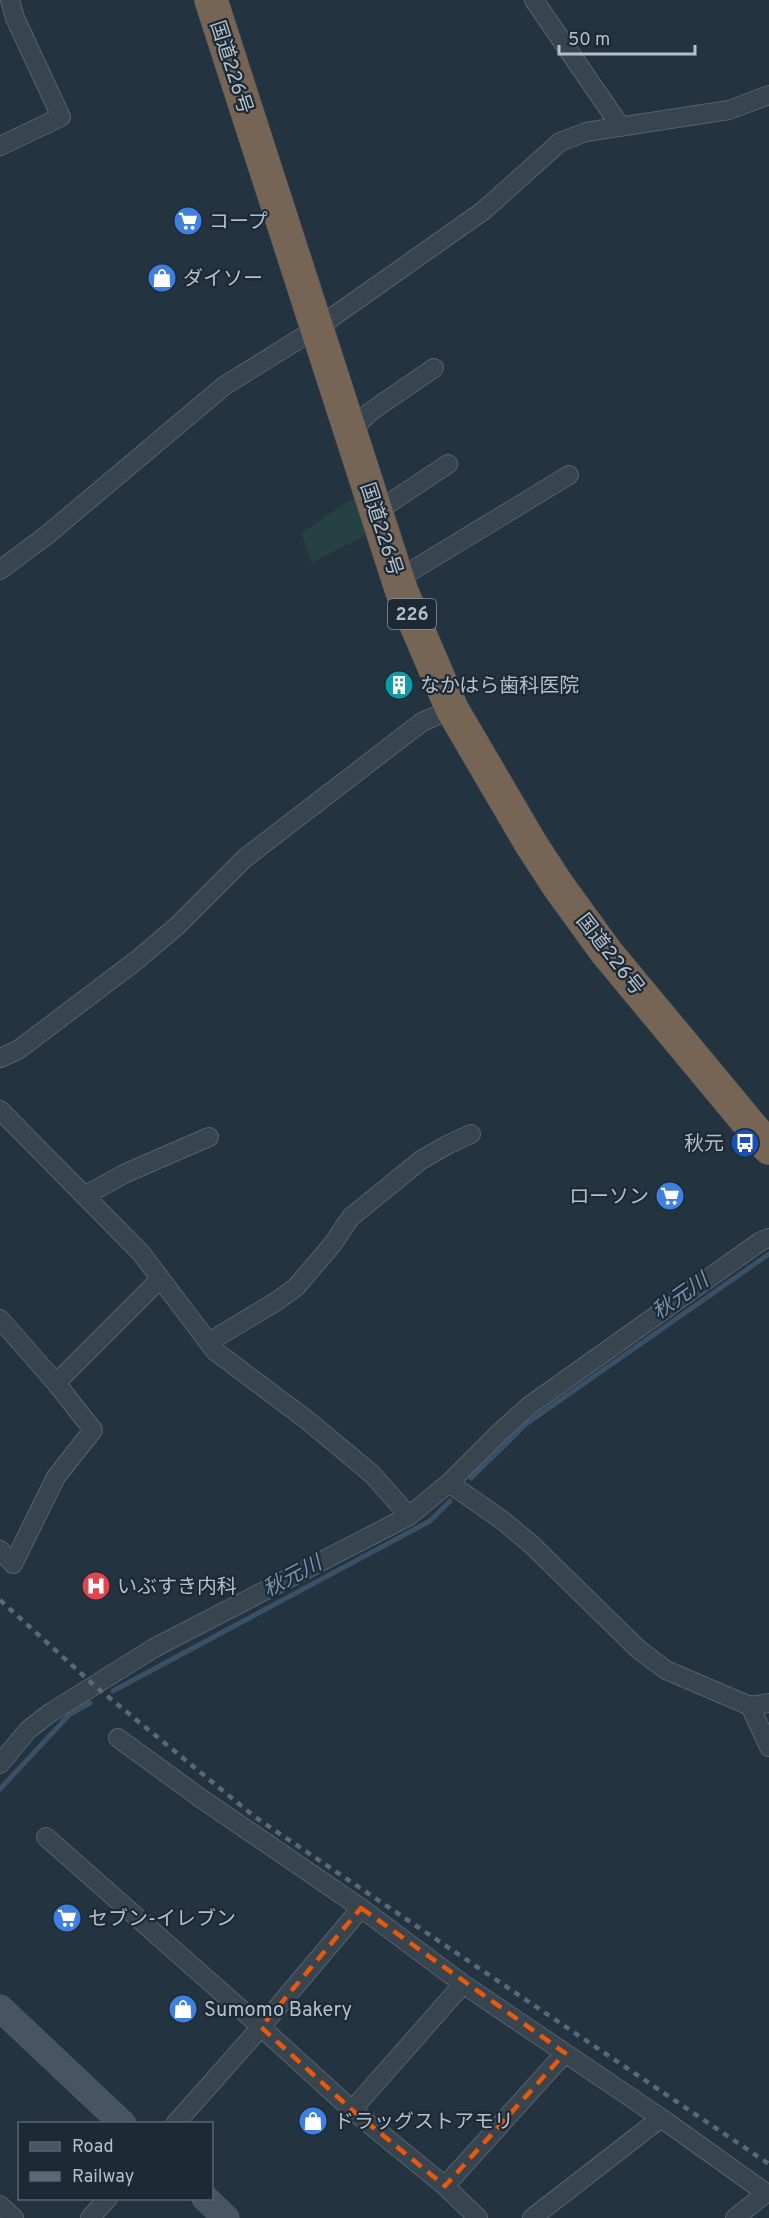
<svg xmlns="http://www.w3.org/2000/svg" width="769" height="2218" font-family="Overpass,'Noto Sans JP',sans-serif">
  <rect width="100%" height="100%" fill="#243340"/>
  <!-- green -->
  <path fill="#264141" d="M357,499L369,533L312,563L301,533L348,501Z"/>
  <g fill="none" stroke-linecap="round" stroke-linejoin="round">
    <!-- stream -->
    <path stroke="#385167" stroke-width="5" d="M471,1478L526,1424L769,1254
      M113,1691L430,1521L450,1501
      M0,1789L70,1714L90,1703"/>
    <!-- street casing -->
    <g stroke="#56626d" stroke-width="20">
      <path id="street" d="M534,0L621,127
        M0,146L61,117L15,18L10,0
        M350,432L370,412L434,368
        M376,512L448,464
        M0,570L47,535L224,386L317,328L483,211L560,142L586,132L729,110L769,95
        M398,579L569,475
        M0,1058L18,1050L137,960L177,926L245,858L422,722L452,709
        M0,1110L141,1253L215,1351L307,1420L372,1474L409,1516
        M84,1196L126,1173L209,1137
        M0,1319L56,1383L93,1430L56,1477L13,1564L0,1550
        M209,1342L277,1301L296,1287L332,1245L351,1217L421,1160L449,1144L471,1134
        M56,1383L160,1279
        M449,1483L502,1520L532,1545L638,1649L666,1670L750,1706L769,1703
        M750,1706L769,1747
        M118,1738L199,1797L361,1908L463,1984L661,2118L766,2193L735,2218
        M0,1764L28,1730L50,1713L154,1648L409,1516L449,1483L499,1433L529,1406L761,1241L769,1238
        M46,1837L261,2027L352,2110L445,2186L478,2218
        M352,2110L463,1984
        M175,2124L261,2027L361,1908
        M445,2186L565,2053
        M0,2205L14,2218
        M90,2218L108,2198
        M532,2218L661,2118"/>
    </g>
    <!-- secondary casing -->
    <g stroke="#56626d" stroke-width="27">
      <path id="secondary" d="M0,2008L123,2124
        M205,2198L226,2218"/>
    </g>
    <!-- highway casing -->
    <g stroke="#434f5a" stroke-width="34">
      <path id="highway" d="M211,0L402,592L452,709L531,844L559,887L607,953L769,1148"/>
    </g>
    <!-- street -->
    <use href="#street" stroke="#38454f" stroke-width="18"/>
    <!-- secondary -->
    <use href="#secondary" stroke="#465463" stroke-width="26"/>
    <!-- highway -->
    <use href="#highway" stroke="#766555" stroke-width="33"/>
    <!-- rail -->
    <path stroke="#5a6977" stroke-width="4.5" stroke-dasharray="6 6" stroke-linecap="butt" d="M0,1600L95,1686L255,1817L769,2164"/>
  </g>
  <!-- marked area -->
  <path fill="none" stroke="#e8590c" stroke-width="4.5" stroke-dasharray="12 8" stroke-linejoin="round" d="M361,1908L565,2053L445,2186L352,2110L261,2027Z"/>
  <!-- icons -->
  <defs>
    <g id="supermarket-disc" transform="scale(1.5)"><circle r="9.5" fill="#3f7fe0" stroke="#1d2a35"/><path d="M-6-5.5h2.5l.6 2H6L4.5 2H-2.5L-4.4-4H-6ZM-1.5 3.2a1.3 1.3 0 1 0 .1 0ZM3 3.2a1.3 1.3 0 1 0 .1 0Z" fill="#fff"/></g>
    <g id="shop-disc" transform="scale(1.5)"><circle r="9.5" fill="#3f7fe0" stroke="#1d2a35"/><path d="M-5-2.5h2.3a2.7 3.5 0 0 1 5.4 0H5L5.5 6h-11ZM-1.5-2.5h3a1.5 2.3 0 0 0-3 0Z" fill="#fff"/></g>
    <g id="building-disc" transform="scale(1.5)"><circle r="9.5" fill="#0f9aa8" stroke="#1d2a35"/><path d="M-4-6H4V6H1V3H-1V6H-4ZM-2.5-4.3h1.7v1.8h-1.7ZM.8-4.3h1.7v1.8H.8ZM-2.5-1h1.7V.8h-1.7ZM.8-1h1.7V.8H.8Z" fill="#fff"/></g>
    <g id="bus-disc" transform="scale(1.5)"><circle r="9.5" fill="#1a4fb4" stroke="#1d2a35"/><path d="M-5-6H5V4H4V6H2V4H-2V6H-4V4H-5ZM-3.5-4V0h7V-4ZM-3.5 1.2v1.5H-2V1.2ZM2 1.2v1.5H3.5V1.2Z" fill="#fff"/></g>
    <g id="hospital-disc" transform="scale(1.5)"><circle r="9.5" fill="#e0444e" stroke="#1d2a35"/><path d="M-5-5h3v3.5h4V-5h3V5h-3V1.5h-4V5h-3Z" fill="#fff"/></g>
  </defs>
  <g fill-rule="evenodd">
    <use href="#supermarket-disc" x="188" y="221"/>
    <use href="#shop-disc" x="162" y="278"/>
    <use href="#building-disc" x="399" y="685"/>
    <use href="#bus-disc" x="745" y="1143"/>
    <use href="#supermarket-disc" x="670" y="1196"/>
    <use href="#hospital-disc" x="96" y="1586"/>
    <use href="#supermarket-disc" x="67" y="1918"/>
    <use href="#shop-disc" x="183" y="2009"/>
    <use href="#shop-disc" x="313" y="2121"/>
  </g>
  <g text-anchor="middle" stroke-width="4.5" stroke-linejoin="round" paint-order="stroke">
    <!-- shield labels -->
    <rect fill="#1d2a35" stroke="#87929d" stroke-width="1.5" x="388" y="599" width="48" height="30" rx="4.5"/>
    <g font-size="18" font-weight="bold" fill="#b5bfca">
      <text x="412" y="620">226</text>
    </g>
    <!-- street labels -->
    <g font-size="20" fill="#b5bfca" stroke="#1d2a35">
      <text transform="translate(232 67) rotate(72)" y="7">国道226号</text>
      <text transform="translate(382 529) rotate(72)" y="7">国道226号</text>
      <text transform="translate(611 954) rotate(52)" y="7">国道226号</text>
    </g>
    <!-- poi labels -->
    <g font-size="20" fill="#b5bfca" stroke="#1d2a35" text-anchor="start">
      <text x="209" y="228">コープ</text>
      <text x="183" y="285">ダイソー</text>
      <text x="420" y="692">なかはら歯科医院</text>
      <text x="724" y="1150" text-anchor="end">秋元</text>
      <text x="649" y="1203" text-anchor="end">ローソン</text>
      <text x="117" y="1593">いぶすき内科</text>
      <text x="88" y="1925">セブン-イレブン</text>
      <text x="204" y="2016">Sumomo Bakery</text>
      <text x="334" y="2128">ドラッグストアモリ</text>
    </g>
    <!-- water labels -->
    <g font-size="21" font-style="italic" fill="#7494ae" stroke="#1d2a35">
      <text transform="translate(680 1296) rotate(-35)" y="7">秋元川</text>
      <text transform="translate(292 1576) rotate(-28)" y="7">秋元川</text>
    </g>
  </g>
  <!-- legend -->
  <rect x="18" y="2122" width="195" height="78" fill="#1d2a35" stroke="#5a6671" stroke-width="1.5"/>
  <rect x="30" y="2142" width="30" height="9" fill="#465463" stroke="#5a6671" stroke-width="1.5"/>
  <text x="72" y="2152" font-size="18" fill="#b5bfca">Road</text>
  <rect x="30" y="2172" width="30" height="9" fill="#5a6977" stroke="#5a6671" stroke-width="1.5"/>
  <text x="72" y="2182" font-size="18" fill="#b5bfca">Railway</text>
  <!-- scale -->
  <path d="M559 45v9h136v-9" fill="none" stroke="#b5bfca" stroke-width="3"/>
  <text x="568" y="45" font-size="18" fill="#b5bfca" stroke="#1d2a35" stroke-width="4.5" paint-order="stroke">50 m</text>
</svg>
